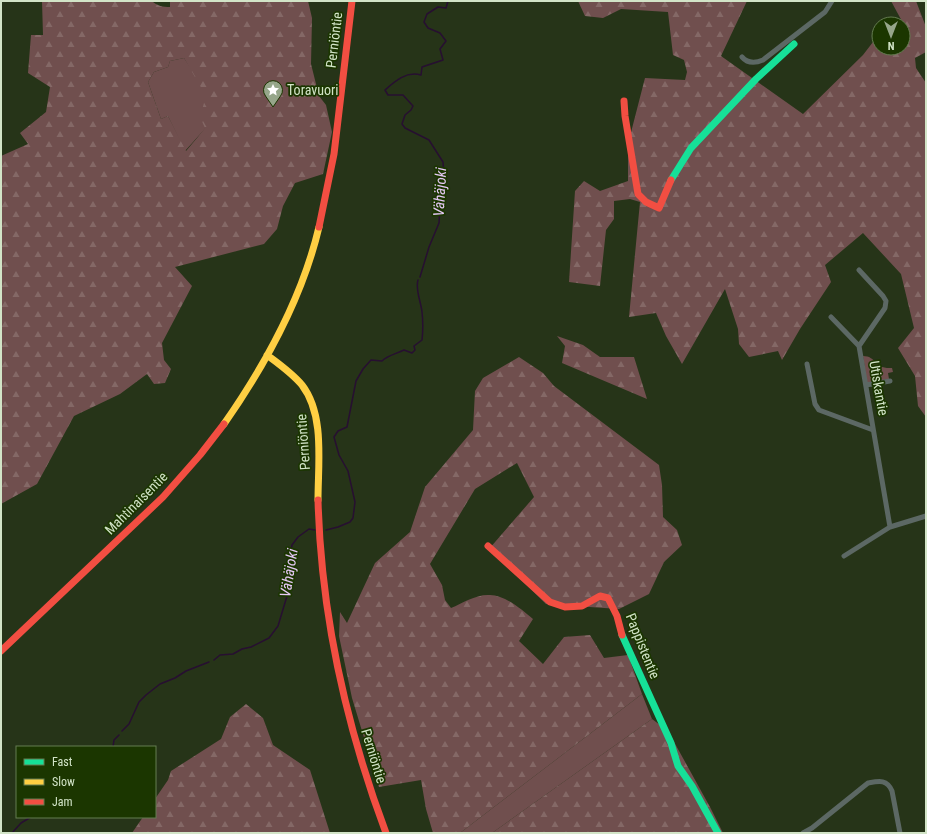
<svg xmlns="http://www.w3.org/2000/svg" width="927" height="834" font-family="'Roboto Condensed',sans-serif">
  <defs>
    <pattern id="forest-firs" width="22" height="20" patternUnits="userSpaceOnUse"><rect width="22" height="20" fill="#704f4e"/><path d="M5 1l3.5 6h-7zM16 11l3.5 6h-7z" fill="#846866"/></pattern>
  </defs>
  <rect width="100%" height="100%" fill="#263418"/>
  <!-- green -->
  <path fill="#704f4e" d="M184,58L220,112L185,151L168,116L161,119L148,82L154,72L168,67L170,61Z
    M863,356C877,356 873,369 892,368L893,372L888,373L889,379L877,381L876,380H873V382L867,383Z
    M642,694L652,719L492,833H460Z"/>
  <!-- forest -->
  <path fill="url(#forest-firs)" fill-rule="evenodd" d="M42,1H152C157,6 163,7 170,7V1H308L312,18L311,64L319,96L326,105L332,132L323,174L295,183L283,206L277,229L264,244L175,267L192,286L162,343L164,360L171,369L165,383L154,384L147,374L120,394L74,416L37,484L1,504V156L28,144L20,133L46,112L50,87L28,73L31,35H43ZM184,58L206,96L200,117L205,128L197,138L186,151L168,116L161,119L148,82L154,72L168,67L170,61Z
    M578,1H747L721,56L803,114L863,55L873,42L879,38V48H903V23L891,1H916L926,27V52L915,58L916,68L926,83V417L918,406L915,376L898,348L914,328L901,274L863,233L825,265L831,282L800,329L782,360L778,351L749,357L739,344L738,329L725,289L682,364L666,336L656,313L629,317L640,202L630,199L614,201V219L606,230L600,286L569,282L575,191L584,181L600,191L628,181V144L645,78L685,80L687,72L684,60L673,55L668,12L621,9L603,18L585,16Z
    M557,336L583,345L600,357H634L647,399L562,363L565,346Z
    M519,357L543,373L554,386L659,465L662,485L663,517L677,530L682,545L664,562L649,594L619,609L546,604L489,549L534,497L517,463L475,489L430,564L442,585L445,600L451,608C463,603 476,594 490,595C505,595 522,610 533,619L519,641L543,664L564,637L590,635L604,658L628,655L642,694L460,833H433L426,809L421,780L379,787L352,698L339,636L340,612L347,623L375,563L410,532L425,487L473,430L475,391L483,378Z
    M246,704L263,718L273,745L310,770L330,833H132L143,817H155V799L168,780L171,771L221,739L230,717Z
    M652,719L668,731L710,807L723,833H492Z"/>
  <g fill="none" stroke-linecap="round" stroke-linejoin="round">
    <!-- stream -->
    <path stroke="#270f31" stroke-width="1.5" d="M420,277L429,247L439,223L441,187L444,176L443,162L429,140L405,128L402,124L405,115L411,110L413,106L403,95H388L385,90C395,81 406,71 421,75L422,67L443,60L440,49L446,41L440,33L428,28L424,22L427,14L438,7L446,8L448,1
      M326,530L338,527L350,522L353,518L355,502L348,471L339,455L334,437L338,431L347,427L356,381L363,369L371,360L382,361C388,355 396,354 404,350L412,353L415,350L414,346L422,340C423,331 423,321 422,312C421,302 415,289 418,280
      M214,660L220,655L233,654L242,649L251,647L269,638L278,626L287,596L290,580L287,571L292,545L298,537L309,529L315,530
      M122,731L129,724L139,702L146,695L160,684L175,678L186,671L209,662
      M113,747L114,740L119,735
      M12,833L21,823L31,817"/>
    <!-- street -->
    <path stroke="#5c6864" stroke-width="5" d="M742,57C748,64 756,63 763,60L825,12L832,1
      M859,270L883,296L886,301L885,308L859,346L890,527
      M831,317L859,346
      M807,364L815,404L819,410L873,430
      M866,385L890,381
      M844,556L890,527L926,516
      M803,833L812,828L868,783C879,781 887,779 892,791L900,833"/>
    <!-- fast -->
    <path stroke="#16e098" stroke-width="7" d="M671,180L691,148L756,79L794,44
      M622,635L671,743L678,766L692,786L718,833"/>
    <!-- slow -->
    <path stroke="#ffcf43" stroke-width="7" d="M267,355C279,364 292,373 302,385C325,415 318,463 318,500
      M224,424C266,364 302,299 319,227"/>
    <!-- jam -->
    <path stroke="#f24e42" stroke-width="7" d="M624,101L625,116L638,194L646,202L659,208L671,180
      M319,227L334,154L352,1
      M318,500C321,614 346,726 386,833
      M488,546L550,602L565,607L582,606L600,596L608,598L617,616L622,635
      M1,651L163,497L200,455L224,424"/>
  </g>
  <!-- icons -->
  <defs>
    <g id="sight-pin" transform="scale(1)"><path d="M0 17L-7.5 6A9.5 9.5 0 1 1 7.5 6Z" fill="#96a68a" stroke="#1b3600"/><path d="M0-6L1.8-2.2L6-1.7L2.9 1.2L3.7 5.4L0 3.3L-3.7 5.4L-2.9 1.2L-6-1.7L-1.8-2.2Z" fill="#fff"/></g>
  </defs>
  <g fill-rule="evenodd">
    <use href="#sight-pin" x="273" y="90"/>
  </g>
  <g text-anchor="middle" stroke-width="3.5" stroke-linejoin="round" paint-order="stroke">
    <!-- street labels -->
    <g font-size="14" fill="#d2e4c7" stroke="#1b3600">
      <text transform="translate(334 40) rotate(-83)" y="5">Perniöntie</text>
      <text transform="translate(879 388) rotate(80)" y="5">Utiskantie</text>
      <text transform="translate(303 442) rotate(-94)" y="5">Perniöntie</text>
      <text transform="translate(136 503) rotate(-45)" y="5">Mahtinaisentie</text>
      <text transform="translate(643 646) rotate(68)" y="5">Pappistentie</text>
      <text transform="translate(374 756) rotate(73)" y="5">Perniöntie</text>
    </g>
    <!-- poi labels -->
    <g font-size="14" fill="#d2e4c7" stroke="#1b3600" text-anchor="start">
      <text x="287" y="95">Toravuori</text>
    </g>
    <!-- water labels -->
    <g font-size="15" font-style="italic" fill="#e6caf6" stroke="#1b3600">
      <text transform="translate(440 192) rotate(-87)" y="5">Vähäjoki</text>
      <text transform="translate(289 573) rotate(-81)" y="5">Vähäjoki</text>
    </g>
  </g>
  <!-- border -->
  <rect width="927" height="834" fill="none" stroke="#d2e4c7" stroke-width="4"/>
  <!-- legend -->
  <rect x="16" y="746" width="140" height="72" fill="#1b3600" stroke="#647c50"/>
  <rect x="24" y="759" width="20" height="6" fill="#16e098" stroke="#647c50"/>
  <text x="52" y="766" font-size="12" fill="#d2e4c7">Fast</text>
  <rect x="24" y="779" width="20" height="6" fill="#ffcf43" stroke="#647c50"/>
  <text x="52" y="786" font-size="12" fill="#d2e4c7">Slow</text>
  <rect x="24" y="799" width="20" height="6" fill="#f24e42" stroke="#647c50"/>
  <text x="52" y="806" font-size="12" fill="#d2e4c7">Jam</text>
  <!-- north arrow -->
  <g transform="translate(891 36) rotate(180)"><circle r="19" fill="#1b3600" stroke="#647c50"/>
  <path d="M0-3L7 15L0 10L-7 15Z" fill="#96a68a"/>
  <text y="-6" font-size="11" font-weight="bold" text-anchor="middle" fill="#d2e4c7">N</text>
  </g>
</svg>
